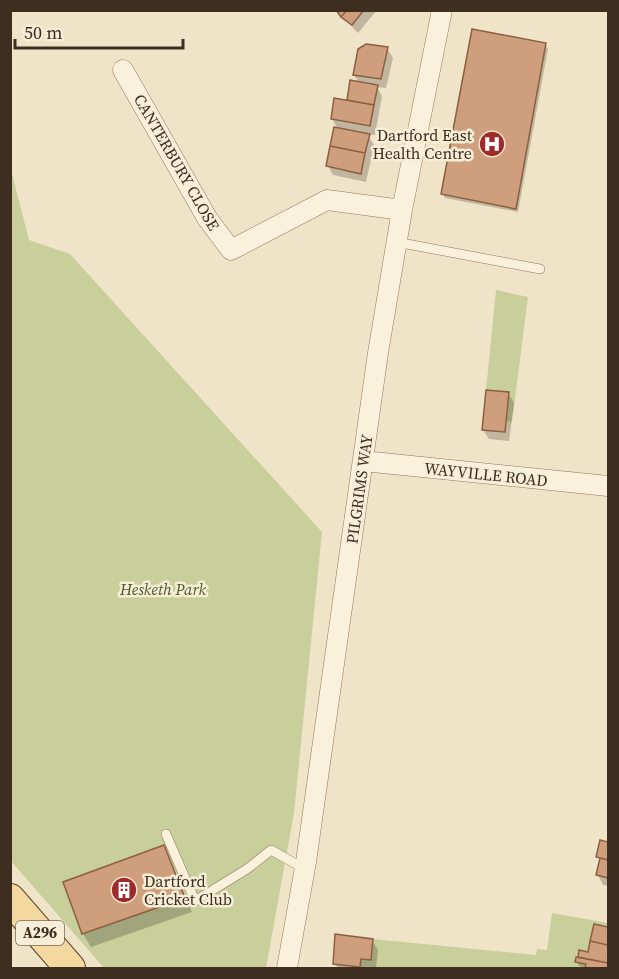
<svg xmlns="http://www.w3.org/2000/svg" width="619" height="979" font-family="'Source Serif 4',serif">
  <rect width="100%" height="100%" fill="#f0e4c8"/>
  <!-- green -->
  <path fill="#c9cf9b" d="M10,166L29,240L70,254L322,532L294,813L266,968H104L11,861Z
    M496,290L528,297L512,422L506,421L509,392L486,390Z
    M552,913L608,923V927L594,924L588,952L579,951L575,961L586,964L585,968H360L361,959H371L373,939L536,955L537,949L547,950Z"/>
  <!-- shadow -->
  <path fill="#0003" d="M336,10H377L358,33Z
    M545,45L548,49L518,212L445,198L442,194Z
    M387,48L393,58L386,88L377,87L382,96L375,135L367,134L374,145L366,182L333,175L328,166L338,129L332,119L348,101L352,82L359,83L354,75Z
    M508,393L514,403L509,441L489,439L483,430Z
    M601,842L608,843V886L603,885L598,875Z
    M163,847L192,912L91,947L83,934L65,883Z
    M595,926L608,928V968H587L579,966L576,961L580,959L579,957L589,954Z
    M372,940L378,950L376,968H338L335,964Z"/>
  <!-- building -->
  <path fill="#cf9f7d" stroke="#8d5f41" stroke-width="1.5" d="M336,10H347L341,17Z
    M347,10H364L352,25L341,17Z
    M472,29L546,43L516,209L441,194Z
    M366,44L388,47L381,79L353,75L358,49Z
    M350,80L378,85L374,105L347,100Z
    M334,98L374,105L370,126L331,119Z
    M334,127L370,134L365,153L330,146Z
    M330,146L365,153L361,174L326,166Z
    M486,390L509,392L505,432L482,430Z
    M600,840L608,842V860L596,857Z
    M164,845L185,898L82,934L63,882Z
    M600,858L608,860V878L596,875Z
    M594,924L608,927V945L590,941Z
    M335,934L373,939L371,960L361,959L360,967L333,964Z
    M590,941L608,945V963L578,957L579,950L588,952Z
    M576,957L608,963V968H585L586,964L575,962Z"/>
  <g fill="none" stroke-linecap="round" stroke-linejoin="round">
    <!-- service casing -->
    <g stroke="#8d765c" stroke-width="10">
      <path id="service" d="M396,242L540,269
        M166,834L195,901L247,869L271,850L296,864L306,862"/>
    </g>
    <!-- minor casing -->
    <g stroke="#8d765c" stroke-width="21">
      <path id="minor" d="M123,70L207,218L231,250L327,200L402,210
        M363,461L608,486
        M287,968L306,862L378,353L402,210L442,10"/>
    </g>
    <!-- primary casing -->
    <g stroke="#5b4430" stroke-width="32">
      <path id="primary" d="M10,899L70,968"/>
    </g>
    <!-- service -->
    <use href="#service" stroke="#faf1dc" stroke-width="9"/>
    <!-- minor -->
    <use href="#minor" stroke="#faf1dc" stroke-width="20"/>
    <!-- primary -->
    <use href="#primary" stroke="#f3d9a0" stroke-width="30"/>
  </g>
  <!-- icons -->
  <defs>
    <g id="hospital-disc" transform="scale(1.35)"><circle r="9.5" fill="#9e2a2b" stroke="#f7eed8"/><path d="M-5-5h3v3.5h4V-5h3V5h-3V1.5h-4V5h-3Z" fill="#fff"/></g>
    <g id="building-disc" transform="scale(1.35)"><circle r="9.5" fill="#9e2a2b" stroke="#f7eed8"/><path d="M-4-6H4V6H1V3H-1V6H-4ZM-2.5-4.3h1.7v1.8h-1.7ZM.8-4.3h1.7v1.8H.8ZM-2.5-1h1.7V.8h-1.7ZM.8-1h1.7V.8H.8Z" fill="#fff"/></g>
  </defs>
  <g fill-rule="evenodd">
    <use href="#hospital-disc" x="492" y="144"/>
    <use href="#building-disc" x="124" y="890"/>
  </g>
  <g text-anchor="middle" stroke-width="5" stroke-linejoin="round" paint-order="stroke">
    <!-- shield labels -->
    <rect fill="#f7eed8" stroke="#756857" stroke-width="1.5" x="16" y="921" width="48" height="24" rx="4.5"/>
    <g font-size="15" font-weight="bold" fill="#3d2e20">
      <text x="40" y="938">A296</text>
    </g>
    <!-- poi labels -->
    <g font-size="16" fill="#3d2e20" stroke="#f7eed8" text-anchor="end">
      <text x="472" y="141">Dartford East<tspan x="472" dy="18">Health Centre</tspan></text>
      <text x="144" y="887" text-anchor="start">Dartford<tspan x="144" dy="18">Cricket Club</tspan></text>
    </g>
    <!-- street labels -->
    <g font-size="16" fill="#3d2e20" stroke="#f7eed8">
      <text transform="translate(177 162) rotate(60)" y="6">CANTERBURY CLOSE</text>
      <text transform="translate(486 474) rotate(6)" y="6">WAYVILLE ROAD</text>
      <text transform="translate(359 489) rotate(-82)" y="6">PILGRIMS WAY</text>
    </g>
    <!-- park labels -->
    <g font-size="16" font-style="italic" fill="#4d5a26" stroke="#f7eed8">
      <text x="163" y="595">Hesketh Park</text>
    </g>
  </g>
  <!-- border -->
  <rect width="619" height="979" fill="none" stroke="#3d2e20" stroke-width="24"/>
  <!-- scale -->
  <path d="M15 39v9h168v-9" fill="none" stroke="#3d2e20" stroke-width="3"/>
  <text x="24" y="39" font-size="18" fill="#3d2e20" stroke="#f7eed8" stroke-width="4.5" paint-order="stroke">50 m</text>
</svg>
